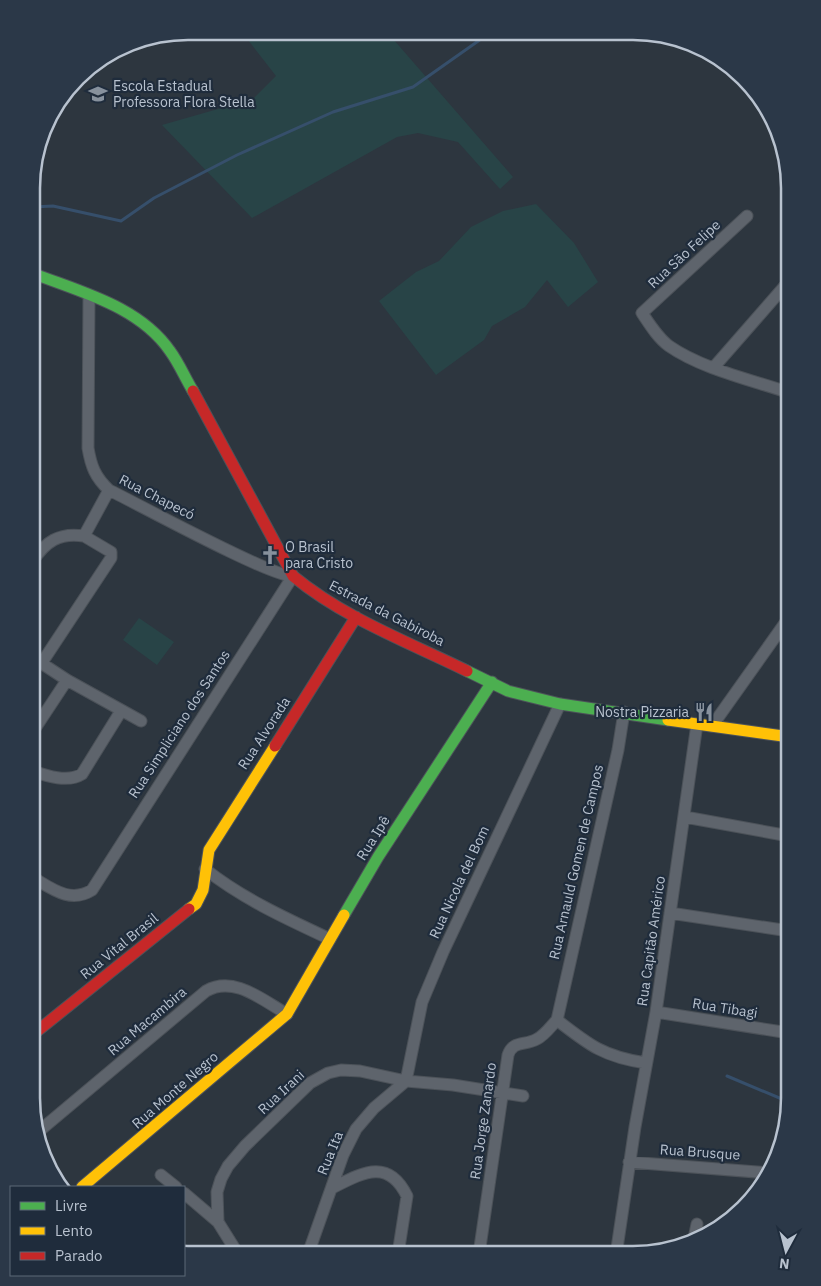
<svg xmlns="http://www.w3.org/2000/svg" width="821" height="1286" font-family="'IBM Plex Sans',sans-serif">
  <rect width="100%" height="100%" fill="#2d363f"/>
  <!-- green -->
  <path fill="#284447" d="M241,31L387,32L513,177L500,189L458,142L418,133L397,137L252,218L162,125L253,99L276,76Z
    M536,204L574,243L598,282L568,307L547,280L525,307L492,326L484,340L436,375L379,301L416,272L439,261L471,227L503,211Z
    M139,618L174,642L157,665L123,640Z"/>
  <g fill="none" stroke-linecap="round" stroke-linejoin="round">
    <!-- stream -->
    <path stroke="#364f6b" stroke-width="3" d="M33,207L53,206L121,221L154,198L237,155L333,112L413,87L491,32
      M727,1076L789,1102"/>
    <!-- street casing -->
    <g stroke="#4c5259" stroke-width="13">
      <path id="street" d="M747,216L642,313C650,325 658,338 669,346C702,369 752,380 790,393
        M89,296L88,448C91,466 95,477 109,490C138,504 273,578 293,576
        M714,367L790,280
        M32,562C45,542 59,532 84,536L109,490
        M32,657L67,680L141,721
        M41,664L111,558V552L84,536
        M712,726L790,616
        M32,733L67,680
        M32,771C47,776 68,783 82,774L121,711
        M685,817L789,836
        M205,869C243,899 287,919 330,939
        M32,877C51,888 70,904 92,890L293,576
        M670,913L789,931
        M656,1012L789,1033
        M557,1020L618,750L624,712
        M557,1020C589,1045 604,1057 646,1063
        M406,1081L422,1002L443,952L560,704
        M38,1132L206,991C234,975 262,1000 287,1014
        M629,1162L769,1173
        M161,1175L176,1187
        M332,1188C362,1173 388,1157 407,1196L398,1254
        M184,1193L218,1222
        M693,1243L697,1224
        M238,1254L218,1222L217,1192L221,1179L228,1166L245,1146L310,1083L328,1073L341,1070L360,1071L406,1081L453,1085L523,1096
        M308,1254L343,1155L356,1129L374,1108L406,1081
        M479,1254L508,1055C513,1040 525,1046 537,1039C545,1035 551,1026 557,1020
        M616,1255L635,1127L656,1012L697,724"/>
    </g>
    <!-- fast casing -->
    <g stroke="#4c5259" stroke-width="13">
      <path id="fast" d="M32,273C80,292 139,306 170,351C179,363 185,378 193,391
        M467,671L508,691L560,704L668,720
        M344,915L378,857L492,682"/>
    </g>
    <!-- slow casing -->
    <g stroke="#4c5259" stroke-width="13">
      <path id="slow" d="M668,720L790,737
        M189,909L196,904L203,890L209,850L275,746
        M82,1187L287,1014L344,915"/>
    </g>
    <!-- jam casing -->
    <g stroke="#4c5259" stroke-width="13">
      <path id="jam" d="M193,391L293,576C344,618 408,642 467,671
        M275,746L356,617
        M31,1036L189,909"/>
    </g>
    <!-- street -->
    <use href="#street" stroke="#5e646c" stroke-width="11"/>
    <!-- fast -->
    <use href="#fast" stroke="#4caf50" stroke-width="11"/>
    <!-- slow -->
    <use href="#slow" stroke="#ffc107" stroke-width="11"/>
    <!-- jam -->
    <use href="#jam" stroke="#c62828" stroke-width="11"/>
  </g>
  <!-- icons -->
  <defs>
    <g id="school-bare" transform="scale(1.5)"><path d="M0-5L7-2L0 1L-7-2ZM-4 1L0 2.5L4 1V4Q0 6-4 4Z" fill="#87919d" stroke="#1f2c3c" stroke-width="2.5" paint-order="stroke"/></g>
    <g id="church-bare" transform="scale(1.5)"><path d="M-1.2-6h2.4v3.5h3.3v2.4h-3.3V6h-2.4V-.1h-3.3v-2.4h3.3Z" fill="#87919d" stroke="#1f2c3c" stroke-width="2.5" paint-order="stroke"/></g>
    <g id="restaurant-bare" transform="scale(1.5)"><path d="M-5-6h1v4h1v-4h1v4h1v-4h1v5L-1.5 .5V6h-2V.5L-5-1ZM5-6V6H3V1.5H1.5Q1.5-4 5-6Z" fill="#87919d" stroke="#1f2c3c" stroke-width="2.5" paint-order="stroke"/></g>
  </defs>
  <g fill-rule="evenodd">
    <use href="#school-bare" x="98" y="94"/>
    <use href="#church-bare" x="270" y="555"/>
    <use href="#restaurant-bare" x="704" y="712"/>
  </g>
  <g text-anchor="middle" stroke-width="4.5" stroke-linejoin="round" paint-order="stroke">
    <!-- poi labels -->
    <g font-size="14" fill="#b8c2cf" stroke="#1f2c3c" text-anchor="start">
      <text x="113" y="91">Escola Estadual<tspan x="113" dy="16">Professora Flora Stella</tspan></text>
      <text x="285" y="552">O Brasil<tspan x="285" dy="16">para Cristo</tspan></text>
      <text x="689" y="717" text-anchor="end">Nostra Pizzaria</text>
    </g>
    <!-- street labels -->
    <g font-size="14" fill="#b8c2cf" stroke="#1f2c3c">
      <text transform="translate(684 254) rotate(-43)" y="5">Rua São Felipe</text>
      <text transform="translate(157 497) rotate(27)" y="5">Rua Chapecó</text>
      <text transform="translate(387 613) rotate(27)" y="5">Estrada da Gabiroba</text>
      <text transform="translate(179 724) rotate(-57)" y="5">Rua Simpliciano dos Santos</text>
      <text transform="translate(264 733) rotate(-57)" y="5">Rua Alvorada</text>
      <text transform="translate(373 838) rotate(-58)" y="5">Rua Ipê</text>
      <text transform="translate(576 862) rotate(-77)" y="5">Rua Arnauld Gomen de Campos</text>
      <text transform="translate(459 882) rotate(-65)" y="5">Rua Nicola del Bom</text>
      <text transform="translate(651 941) rotate(-82)" y="5">Rua Capitão Américo</text>
      <text transform="translate(119 946) rotate(-39)" y="5">Rua Vital Brasil</text>
      <text transform="translate(725 1008) rotate(9)" y="5">Rua Tibagi</text>
      <text transform="translate(147 1021) rotate(-40)" y="5">Rua Macambira</text>
      <text transform="translate(175 1090) rotate(-41)" y="5">Rua Monte Negro</text>
      <text transform="translate(281 1092) rotate(-43)" y="5">Rua Irani</text>
      <text transform="translate(483 1121) rotate(-82)" y="5">Rua Jorge Zanardo</text>
      <text transform="translate(700 1152) rotate(4)" y="5">Rua Brusque</text>
      <text transform="translate(330 1153) rotate(-68)" y="5">Rua Ita</text>
    </g>
  </g>
  <!-- crop -->
  <path d="M0 0H821V1286H0ZM188 40H633A148 148 0 0 1 781 188V1098A148 148 0 0 1 633 1246H188A148 148 0 0 1 40 1098V188A148 148 0 0 1 188 40Z" fill="#2b3848" fill-rule="evenodd"/>
  <path fill="none" stroke="#b8c2cf" stroke-width="2.5" d="M188 40H633A148 148 0 0 1 781 188V1098A148 148 0 0 1 633 1246H188A148 148 0 0 1 40 1098V188A148 148 0 0 1 188 40Z"/>
  <!-- legend -->
  <rect x="10" y="1186" width="175" height="90" fill="#1f2c3c" stroke="#5c6877"/>
  <rect x="20" y="1202" width="25" height="8" fill="#4caf50" stroke="#5c6877"/>
  <text x="55" y="1211" font-size="15" fill="#b8c2cf">Livre</text>
  <rect x="20" y="1227" width="25" height="8" fill="#ffc107" stroke="#5c6877"/>
  <text x="55" y="1236" font-size="15" fill="#b8c2cf">Lento</text>
  <rect x="20" y="1252" width="25" height="8" fill="#c62828" stroke="#5c6877"/>
  <text x="55" y="1261" font-size="15" fill="#b8c2cf">Parado</text>
  <!-- north arrow -->
  <g transform="translate(786 1251) rotate(187)" stroke="#1f2c3c" stroke-width="4" paint-order="stroke">
  <path d="M0-4L9 19L0 12L-9 19Z" fill="#b8c2cf"/>
  <text y="-8" font-size="14" font-weight="bold" text-anchor="middle" fill="#b8c2cf">N</text>
  </g>
</svg>
